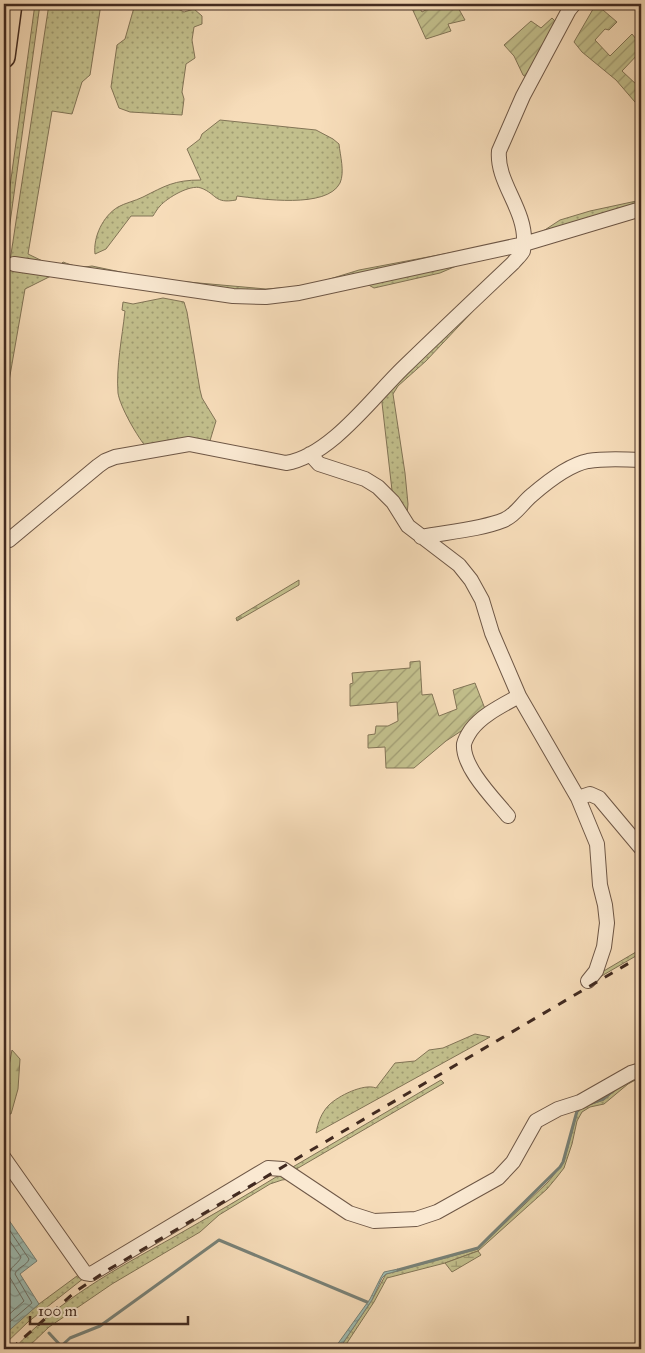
<svg xmlns="http://www.w3.org/2000/svg" width="645" height="1353" font-family="'IM FELL Great Primer',serif">
  <defs>
    <pattern id="grass-dots" width="8" height="8" patternUnits="userSpaceOnUse" patternTransform="scale(1.25)"><rect width="8" height="8" fill="#c2bf8c"/><path d="M2 2h.1M6 6h.1" fill="none" stroke="#9f9b72" stroke-width="1.8" stroke-linecap="round"/></pattern>
    <pattern id="forest-firs" width="22" height="20" patternUnits="userSpaceOnUse" patternTransform="scale(1.25)"><rect width="22" height="20" fill="#c2bf8c"/><path d="M5 1l3.5 6h-7zM16 11l3.5 6h-7z" fill="#9f9b72"/></pattern>
    <pattern id="wetland-marsh" width="20" height="14" patternUnits="userSpaceOnUse" patternTransform="scale(1.25)"><rect width="20" height="14" fill="#c2bf8c"/><path d="M1 5h8M5 5V1M11 12h8M15 12V8" fill="none" stroke="#9f9b72"/></pattern>
    <pattern id="garden-furrows" width="10" height="10" patternUnits="userSpaceOnUse" patternTransform="scale(1.25)"><rect width="10" height="10" fill="#c2bf8c"/><path d="M-1 1l2-2M0 10L10 0M9 11l2-2" fill="none" stroke="#9f9b72"/></pattern>
    <pattern id="water-waves" width="16" height="10" patternUnits="userSpaceOnUse" patternTransform="scale(1.25)"><rect width="16" height="10" fill="#9dbbb1"/><path d="M0 5q4-4 8 0t8 0" fill="none" stroke="#829890"/></pattern>
  </defs>
  <rect width="100%" height="100%" fill="#f7ddba"/>
  <filter id="stains"><feTurbulence type="fractalNoise" baseFrequency=".004" numOctaves="4"/><feColorMatrix values="0 0 0 0 .2 0 0 0 0 .09 0 0 0 0 .02 0 0 0 .5 -.17"/></filter>
  <radialGradient id="worn" r=".72"><stop offset=".6" stop-color="#630" stop-opacity="0"/><stop offset="1" stop-color="#630" stop-opacity=".3"/></radialGradient>
  <!-- grass -->
  <path fill="url(#grass-dots)" stroke="#827456" d="M35,4H40L4,267V230Z
    M49,4H101L90,75L82,82L72,114L52,111L28,254L57,268L63,262C73,266 81,268 92,266L154,279L266,289L307,286L359,270L465,250L466,255L301,291L268,294L234,293L10,261Z
    M135,4H179L178,9L184,12L194,9L202,16V24L194,27L192,40L195,58L186,64L182,92L184,99L182,115L130,112L119,108L111,87L117,45L125,39Z
    M220,120L316,130L333,139L339,144C340,155 345,172 340,183C327,209 261,199 237,196L236,200C214,204 217,194 201,188C190,184 167,198 160,206C157,209 155,213 153,216H131L106,249L95,254C93,237 103,216 118,207C125,203 135,201 143,197C165,186 174,180 201,180L187,149L200,139L202,134Z
    M641,200V206L531,239L560,220L590,211Z
    M477,257L440,273L374,288L365,283Z
    M10,267L57,273L25,289L4,410V303Z
    M489,294L426,361L398,386L393,394L405,473L408,504L407,515L393,499L381,394Z
    M163,298L184,302L187,312L200,390L202,398L216,421L209,444L168,440L162,444L147,448C138,438 120,407 118,393C116,367 122,338 125,311L122,310L123,302L133,304Z
    M641,949V953L593,981L597,975Z
    M475,1034L490,1037L316,1133C318,1123 321,1113 329,1105C338,1096 364,1083 376,1088L395,1063L415,1061L429,1050L443,1048Z
    M641,1074V1077L628,1084L604,1104L590,1107L582,1112L577,1121L572,1144L564,1168L557,1177L547,1189L478,1251L445,1263L387,1278L374,1302L343,1349H339L372,1300L386,1274L478,1249L548,1182L564,1162L577,1113L583,1107L604,1100L619,1087Z
    M441,1080L444,1083L293,1171L291,1168Z
    M281,1174L290,1179L282,1180L270,1184L219,1215L200,1232L112,1284L49,1327L26,1349H14C58,1300 116,1269 172,1238C209,1217 245,1196 281,1174Z
    M81,1273L84,1278L28,1322L4,1345V1335L7,1331L39,1304Z"/>
  <!-- forest -->
  <path fill="url(#forest-firs)" stroke="#827456" d="M299,580V585L237,621L236,618Z
    M12,1050L20,1059L18,1089L11,1114L4,1113V1092Z"/>
  <!-- wetland -->
  <path fill="url(#wetland-marsh)" stroke="#827456" d="M478,1251L481,1255L452,1272L445,1263Z"/>
  <!-- garden -->
  <path fill="url(#garden-furrows)" stroke="#827456" d="M410,4H417L422,12L437,4H456L465,20L448,24L451,31L426,39Z
    M596,4L617,22L609,30L605,29L595,40L610,56L632,34L641,45V51L622,71L637,85L641,81V109L616,80L582,52L574,42Z
    M552,18L558,24L527,78L523,75L514,56L504,45L531,21L541,28Z
    M420,661L422,695L432,694L439,716L457,709L453,690L475,683L487,714L446,741L414,768H386L385,747L368,748V735L375,734L376,726H388L398,721L397,702L350,706V684L353,683L352,673L410,668V662Z"/>
  <!-- water -->
  <path fill="url(#water-waves)" stroke="#788177" d="M4,1213L37,1261L20,1274L39,1304L4,1335Z
    M398,1269V1271L386,1274L382,1278L372,1300L339,1349H334L370,1299L381,1277L384,1272Z"/>
  <g fill="none" stroke-linecap="round" stroke-linejoin="round">
    <!-- shore -->
    <path stroke="#6f7268" stroke-width="1" d="M4,1222L29,1259C27,1266 17,1267 15,1274L32,1303L4,1327
      M4,1233L21,1257C18,1265 9,1266 9,1276L24,1301L4,1319"/>
    <!-- stream -->
    <path stroke="#788177" stroke-width="3" d="M591,1103L603,1099L615,1089
      M398,1270L478,1248L489,1237L560,1167L563,1162L577,1111L581,1108
      M49,1333L61,1346L70,1349
      M58,1349L70,1338L100,1326L219,1240L367,1302"/>
    <!-- minor casing -->
    <g stroke="#6e5746" stroke-width="16">
      <path id="minor" d="M14,264L233,296L266,297L299,293L524,244L641,209
        M310,454L319,464L365,479L378,487L393,502L408,526L459,565L471,580L482,600L492,633L519,696L578,798L590,794L599,798L641,848
        M421,537C447,532 479,530 504,520C516,515 522,503 532,495C547,482 568,465 588,461C605,458 624,459 641,460
        M9,540L98,466L105,461L115,457L189,444L286,463C330,456 372,398 403,368C439,333 476,298 513,263C516,259 521,255 523,251C523,250 524,244 524,243C526,209 496,182 499,151L523,96L569,10L574,4
        M578,798L597,844L600,885L605,905L607,923L604,947L596,971L588,981
        M508,816C494,799 462,767 464,744C465,740 469,733 471,730C482,715 503,705 519,696
        M4,1158L85,1273L91,1274L268,1168L283,1169L349,1213L374,1221L416,1219L437,1212L498,1178L513,1162L536,1121L558,1109L580,1102L631,1073L641,1070"/>
    </g>
    <!-- highway casing -->
    <g stroke="#412a20" stroke-width="24">
      <path id="highway" d="M4,57L11,4"/>
    </g>
    <!-- minor -->
    <use href="#minor" stroke="#fae9d2" stroke-width="14"/>
    <!-- highway -->
    <use href="#highway" stroke="#f7ddba" stroke-width="21"/>
    <!-- rail -->
    <path stroke="#412a20" stroke-width="3" stroke-dasharray="9 9" stroke-linecap="butt" d="M11,1349L75,1292L106,1271L641,956"/>
  </g>
  <!-- margin -->
  <rect width="645" height="1353" fill="none" stroke="#f7ddba" stroke-width="20"/>
  <rect x="5" y="5" width="635" height="1343" fill="none" stroke="#412a20" stroke-width="2.5"/>
  <rect x="10" y="10" width="625" height="1333" fill="none" stroke="#412a20"/>
  <!-- scale -->
  <path d="M30 1316v8h158v-8" fill="none" stroke="#412a20" stroke-width="2.5"/>
  <text x="38" y="1316" font-size="15" fill="#412a20" stroke="#fae9d2" stroke-width="4" paint-order="stroke">100 m</text>
  <rect width="100%" height="100%" filter="url(#stains)"/>
  <rect width="100%" height="100%" fill="url(#worn)"/>
</svg>
